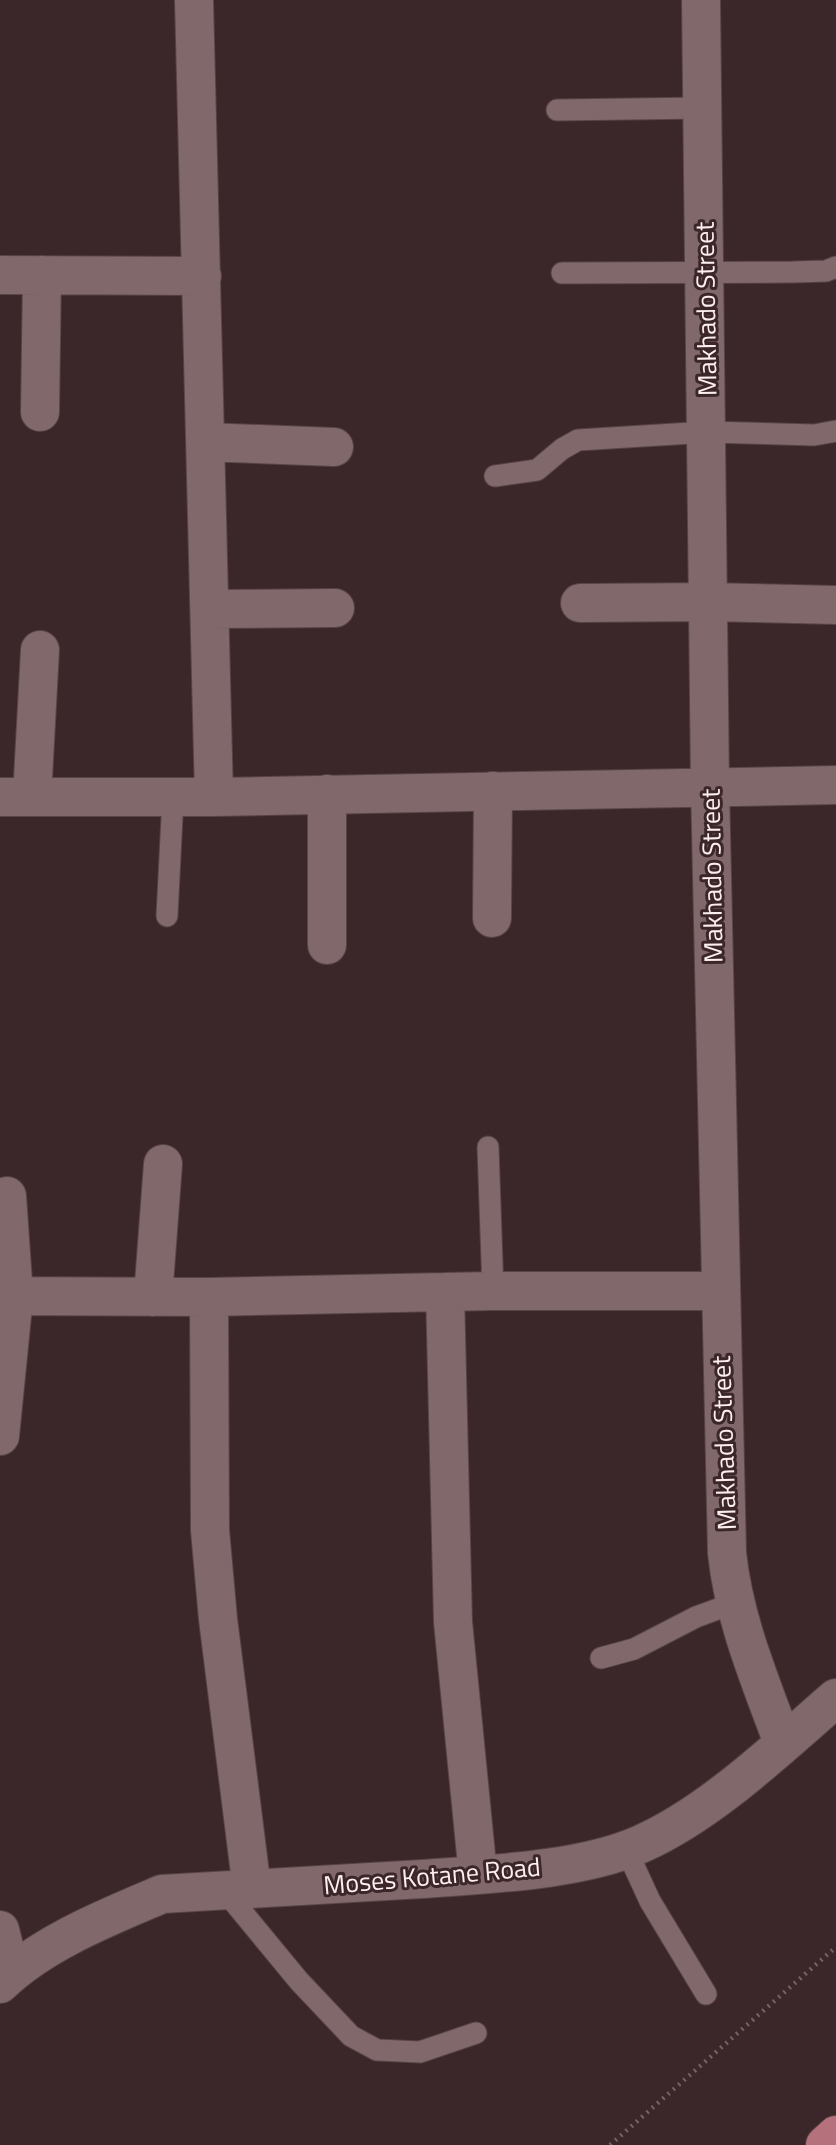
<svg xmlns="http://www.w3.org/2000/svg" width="836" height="2145" font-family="'Titillium Web',sans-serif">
  <rect width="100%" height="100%" fill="#3b2629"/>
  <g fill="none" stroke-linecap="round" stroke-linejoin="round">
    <!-- service casing -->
    <g stroke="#574447" stroke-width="23">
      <path id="service" d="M557,110L702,108
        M562,273L793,272L826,271L836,267
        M495,476L537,470L562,449L578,440L708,432L814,435L836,431
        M167,916L173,797
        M488,1147L493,1291
        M601,1658L634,1649L696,1617L734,1603
        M626,1849L650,1901L706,1994
        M224,1890L299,1981L351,2036L377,2050L420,2052L476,2033"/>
    </g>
    <!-- minor casing -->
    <g stroke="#574447" stroke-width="40">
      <path id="minor" d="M194,0L214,797
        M701,0L710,786L727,1553C734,1620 760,1680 783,1743
        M0,275L202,276
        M40,412L42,275
        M206,442L334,447
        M580,603L709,602L836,605
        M210,609L335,608
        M327,794V945
        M0,797H214L836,785
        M32,797L40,650
        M492,918L493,791
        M445,1292L453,1622L478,1875
        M0,1296L209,1297L493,1291H720
        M153,1297L163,1164
        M209,1297L210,1530L218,1619L252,1889
        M0,1436L14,1296L7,1196
        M0,1930L11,1974
        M0,1984C42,1943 108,1917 162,1894C248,1889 335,1884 422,1879C489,1874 580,1871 641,1844C711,1813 778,1748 836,1698"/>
    </g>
    <!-- primary casing -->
    <g stroke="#574447" stroke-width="40">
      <path id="primary" d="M825,2145L836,2135"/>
    </g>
    <!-- path -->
    <path stroke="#766265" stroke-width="4.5" stroke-dasharray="2 5" stroke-linecap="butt" d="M610,2145L836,1947"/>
    <!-- service -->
    <use href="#service" stroke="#81686b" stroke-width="21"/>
    <!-- minor -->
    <use href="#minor" stroke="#81686b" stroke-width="38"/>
    <!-- primary -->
    <use href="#primary" stroke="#b5727d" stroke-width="38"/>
  </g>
  <g text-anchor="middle" stroke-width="6" stroke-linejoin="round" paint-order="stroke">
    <!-- street labels -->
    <g font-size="26" fill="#fdeef0" stroke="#3b2629">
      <text transform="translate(706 309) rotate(-91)" y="9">Makhado Street</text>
      <text transform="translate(712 876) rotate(-91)" y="9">Makhado Street</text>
      <text transform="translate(724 1443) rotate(-92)" y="9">Makhado Street</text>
      <text transform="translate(432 1876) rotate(-5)" y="9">Moses Kotane Road</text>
    </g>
  </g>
</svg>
